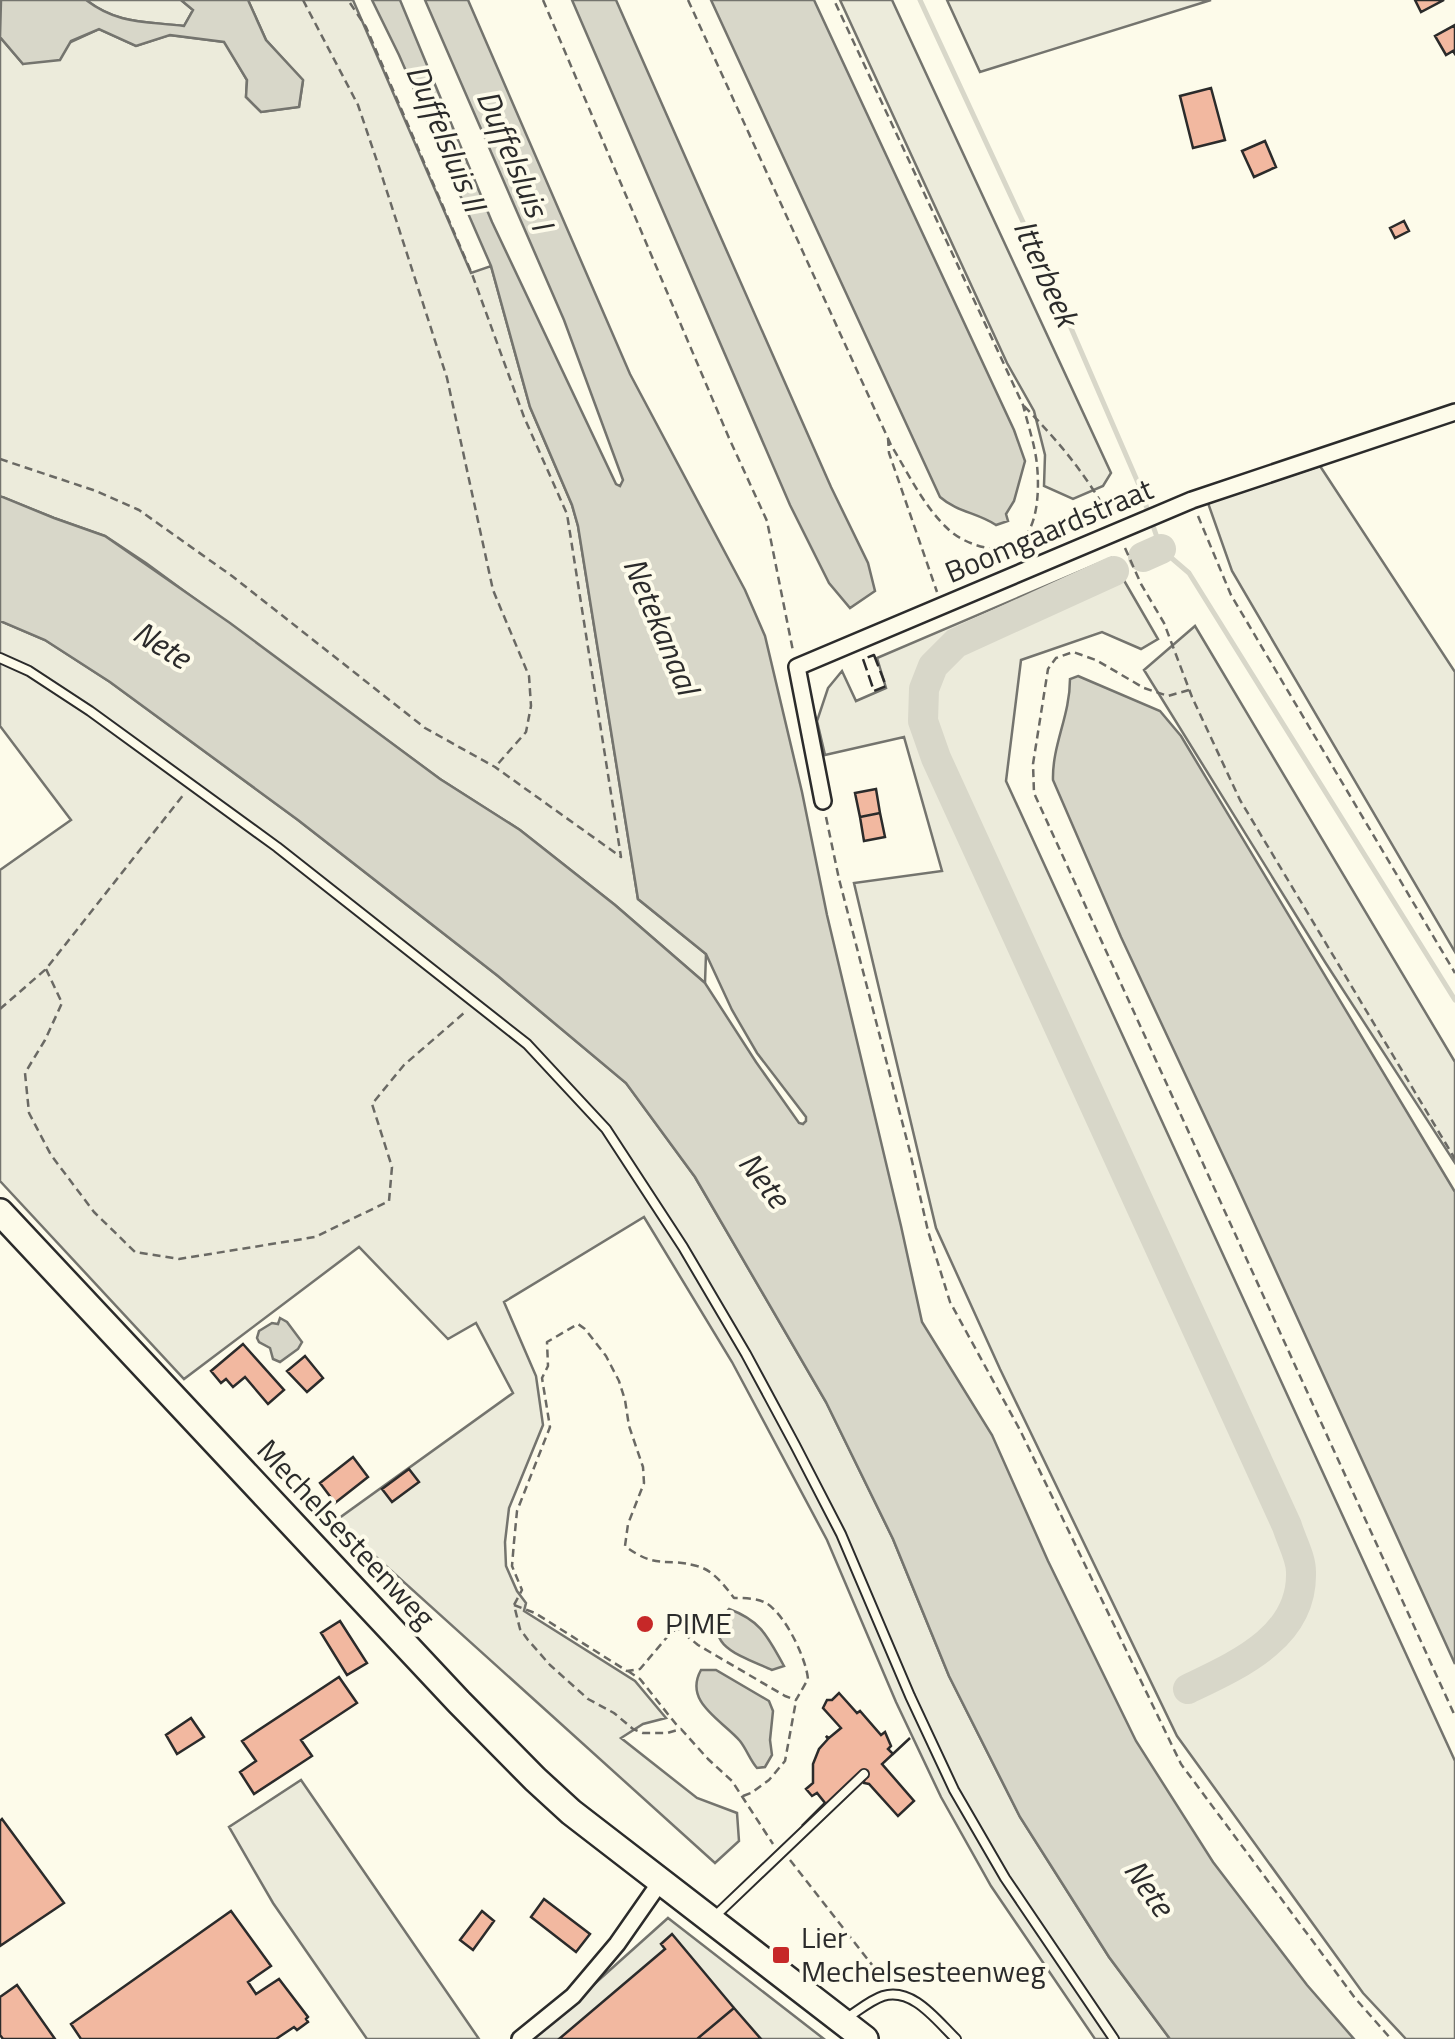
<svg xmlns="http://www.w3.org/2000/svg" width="1455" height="2039" font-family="'Titillium Web',sans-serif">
  <rect width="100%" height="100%" fill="#fdfbea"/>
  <!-- green -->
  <path fill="#ecebdb" stroke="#74746e" stroke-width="2.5" d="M86,0H181L193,10L184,26C145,21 119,25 86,0Z
    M248,0H353L471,273L491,266L530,407L572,505L578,526L638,899L706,954L705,983L615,905L520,830L440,779L146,563L105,536L54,518L0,496V37L23,64L99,29L136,46L169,35L225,42L247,80L246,97L261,112L299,107L303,81L266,40Z
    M840,0H892L1111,473L1103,486L1073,499L1044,486L1045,455L1034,411L1007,363Z
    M947,0H1211L980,72Z
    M1320,466L1455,672V952L1232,571L1208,503Z
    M1111,558L1158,639L1141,649L1102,632L1021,660L1006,781L1455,1761V2039H1406L1363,1993L1177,1736L1000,1369L936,1228L854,883L942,871L904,737L825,755L817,721L828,688L842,671L856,701L886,688L877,658Z
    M0,621L45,640L110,682L298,820L498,976L626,1083L695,1177L826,1402L893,1539L949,1676L1020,1817L1109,1957L1170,2039H1095L991,1886L941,1797L896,1702L827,1540L732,1362L644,1217L504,1302L536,1376L543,1425L509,1508L505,1542L506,1566L517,1591L526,1603L524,1611L635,1681L666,1718L643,1724L621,1738L697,1798L737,1813L739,1841L715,1863L364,1546L355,1548L331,1524L513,1393L476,1323L448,1339L359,1247L184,1379L0,1181V870L71,820L0,726Z
    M1195,626L1455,1062V1163L1325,962L1144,670Z
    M301,1780L479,2039H367L273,1903L229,1827Z
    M668,1918L824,2039H533Z"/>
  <!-- water -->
  <path fill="#d8d7c9" stroke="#74746e" stroke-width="2.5" d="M1,0H86C119,25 145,21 184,26L193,10L181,0H248L266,40L303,80L299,107L261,112L246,97L247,80L224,42L170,35L136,46L99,29L71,41L60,60L23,64L0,37Z
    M372,0H400L492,222L616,484L620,486L623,480L564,320L425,0H468L630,374L745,590L765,636L802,792L827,915L901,1226L922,1322L992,1435L1048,1561L1136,1741L1213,1862L1307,1985L1354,2039H1170L1109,1957L1020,1817L949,1676L893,1539L826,1402L695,1177L626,1083L498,976L298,820L110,682L45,640L0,621V496L54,518L105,536L230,623L440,779L520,830L615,905L705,983L756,1062L799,1123L803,1124L806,1121V1117L757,1053L732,1010L706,954L638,899L578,526L572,505L530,407L491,266L399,55Z
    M572,0H616L831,487L868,563L875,591L850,608L829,583L790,505Z
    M711,0H814L1014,430L1025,461L1014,501L1006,514L1008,521L996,525C978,513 957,512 940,497Z
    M1078,676L1160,711L1181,736L1455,1192V1664L1235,1181L1121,937L1053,780C1052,745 1070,716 1070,679Z
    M280,1318L287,1322L302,1342L298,1349L280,1362L273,1359L270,1348L259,1342L257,1338L259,1331L272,1323L278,1324Z
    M729,1609C762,1621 768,1638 784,1666L772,1670C746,1658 695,1644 729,1609Z
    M701,1670H716L769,1701L773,1711L770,1740L772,1755L765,1767L757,1768C750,1760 747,1750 740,1741C722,1720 683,1702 701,1670Z"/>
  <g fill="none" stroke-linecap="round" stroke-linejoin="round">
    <!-- stream -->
    <path stroke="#d8d7c9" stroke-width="5" d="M920,0L1055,291L1139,485L1161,549L1189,573L1455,1000"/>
    <!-- river -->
    <path stroke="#d8d7c9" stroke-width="30" d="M1143,557L1161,549
      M1114,571L956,643L933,666L924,689L923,721L936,758L1287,1526C1291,1540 1301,1557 1301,1572C1303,1637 1238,1665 1188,1689"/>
  </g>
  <!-- building -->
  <path fill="#f2b8a0" stroke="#2b2b2b" stroke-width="2.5" d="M1415,0H1444L1421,12Z
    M1455,25V54L1453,51L1446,55L1435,36Z
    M1211,88L1225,140L1193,148L1180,96Z
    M1265,141L1276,167L1254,177L1242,151Z
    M1404,221L1409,231L1395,238L1390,228Z
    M876,789L880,813L860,817L855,793Z
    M880,813L885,837L864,841L860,817Z
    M243,1344L284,1390L268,1404L245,1377L233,1387L226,1379L221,1383L211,1371Z
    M305,1356L323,1378L307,1392L287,1371Z
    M353,1457L368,1477L335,1503L320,1483Z
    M409,1469L419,1482L392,1502L382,1489Z
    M340,1621L367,1663L347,1675L321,1633Z
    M339,1677L357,1703L301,1740L312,1756L254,1794L240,1772L256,1761L242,1741Z
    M839,1693L857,1713L860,1711L881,1735L885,1732L891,1746L888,1749L893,1754L910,1738L882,1764L914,1801L898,1816L869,1784L864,1783V1779L867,1777L862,1772L802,1826L825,1803L817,1793L812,1796L806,1789L813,1783V1764L819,1749L828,1739L826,1736L829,1738L841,1728L823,1708L827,1700H832Z
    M191,1718L204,1737L177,1754L166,1735Z
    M2,1819L64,1903L0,1946V1821Z
    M544,1899L590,1934L576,1952L531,1917Z
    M231,1911L271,1966L248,1982L256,1994L279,1979L308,2017L306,2019L308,2022L297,2030L294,2027L276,2039H81L71,2024Z
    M482,1911L494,1921L473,1950L460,1940Z
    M672,1934L734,2008L697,2039H559L665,1949L661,1944Z
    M17,1985L55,2039H3L0,2035V1997Z
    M734,2008L761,2039H697Z"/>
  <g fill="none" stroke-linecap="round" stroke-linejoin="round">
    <!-- lane casing -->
    <g stroke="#2b2b2b" stroke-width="12">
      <path id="lane" d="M0,658L29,671L90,711L277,847L527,1044L606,1129L683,1247L746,1354L795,1445L841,1534L910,1696L954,1790L1005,1878L1114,2039
        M714,1917L864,1774
        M848,2017C859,2010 871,2000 883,1996C913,1987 937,2021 956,2039"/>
    </g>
    <!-- street casing -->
    <g stroke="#2b2b2b" stroke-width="20">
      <path id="street" d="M823,801L797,667L1192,500L1455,412
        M520,2039L573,1996L617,1944L661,1881"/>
    </g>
    <!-- primary casing -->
    <g stroke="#2b2b2b" stroke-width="30">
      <path id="primary" d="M0,1212L459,1702L535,1779L571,1812L865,2039"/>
    </g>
    <!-- path -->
    <path stroke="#6a6964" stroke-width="2.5" stroke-dasharray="8 5" stroke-linecap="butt" d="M303,0L358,105L380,170L447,378L493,590L529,676L531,706L526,732L496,766
      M543,0L729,438L767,521L793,651
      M688,0L891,445C908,473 923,505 947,528C959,540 979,548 996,549C1038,552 1040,496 1037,465C1035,445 1028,425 1023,405L834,0
      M1024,406C1059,442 1086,474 1110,518
      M888,438L889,453L937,592
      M0,459L96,491L139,510L232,576L425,728L495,767L621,857L567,514L524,417L472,274L366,27L348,0
      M1198,516L1231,595L1455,973
      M1125,548L1141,584L1164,623L1192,697L1240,800L1455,1159
      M1189,690L1168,696L1144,688L1096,660L1073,652L1056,658L1048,669L1033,764L1034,793L1455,1716
      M826,817L839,879L910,1152L928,1231L950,1302L1020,1430L1181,1764L1355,1998L1391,2039
      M46,969L62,1003L45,1040L25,1073L29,1113L51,1155L94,1212L135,1252L179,1259L315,1237L389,1201L392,1167L372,1104L404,1065L464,1013
      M0,1009L46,969L184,794
      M514,1605L535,1613L627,1671L640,1669L668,1636L677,1628L698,1645L785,1696L796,1700L808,1679C806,1658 785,1614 766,1603C757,1598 744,1598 734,1598C724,1585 713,1570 697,1566C665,1557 657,1570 625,1546L628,1524L644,1483L643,1467L629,1426L625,1400L619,1381L606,1356L585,1329L578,1324L547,1342L548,1366L542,1378L550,1427L517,1511L514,1542L512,1566L522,1590L514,1605L520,1629L528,1640L550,1665L588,1699L614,1713L633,1729L643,1733H667L681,1729L708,1759L732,1781L773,1844
      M628,1671L640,1679L679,1728
      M743,1796L751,1793L769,1780L785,1761L796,1701
      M790,1860L887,1984"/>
    <!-- lane -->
    <use href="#lane" stroke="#fdfbea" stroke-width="8"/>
    <!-- street -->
    <use href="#street" stroke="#fdfbea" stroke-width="15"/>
    <!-- primary -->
    <use href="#primary" stroke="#fdfbea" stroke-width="25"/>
    <!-- fence -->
    <path stroke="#2b2b2b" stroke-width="2.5" stroke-dasharray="12 5" stroke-linecap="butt" d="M874,655L886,686L874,691L863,659Z"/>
  </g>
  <!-- markers -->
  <g fill="#c62828" stroke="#fdfbea" stroke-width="4">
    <circle cx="645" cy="1624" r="10"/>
    <rect x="771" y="1945" width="20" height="20" rx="5"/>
  </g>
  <g text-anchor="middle" stroke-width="8" stroke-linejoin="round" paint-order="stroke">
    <!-- street labels -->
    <g font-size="30" fill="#2b2b2b" stroke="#fdfbea">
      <text transform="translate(1049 531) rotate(-23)" y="10">Boomgaardstraat</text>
      <text transform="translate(346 1534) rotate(47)" y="10">Mechelsesteenweg</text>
    </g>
    <!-- poi labels -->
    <g font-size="30" fill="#2b2b2b" stroke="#fdfbea" text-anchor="start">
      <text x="665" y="1634">PIME</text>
      <text x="801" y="1948">Lier<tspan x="801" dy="34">Mechelsesteenweg</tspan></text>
    </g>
    <!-- water labels -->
    <g font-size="32" font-style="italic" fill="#2b2b2b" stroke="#fdfbea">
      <text transform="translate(446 138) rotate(67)" y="11">Duffelsluis II</text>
      <text transform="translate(515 160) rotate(67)" y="11">Duffelsluis I</text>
      <text transform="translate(1046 273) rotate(66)" y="11">Itterbeek</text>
      <text transform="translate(661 626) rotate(67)" y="11">Netekanaal</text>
      <text transform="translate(162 645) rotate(32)" y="11">Nete</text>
      <text transform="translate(764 1180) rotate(52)" y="11">Nete</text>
      <text transform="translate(1149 1888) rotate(55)" y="11">Nete</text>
    </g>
  </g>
</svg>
